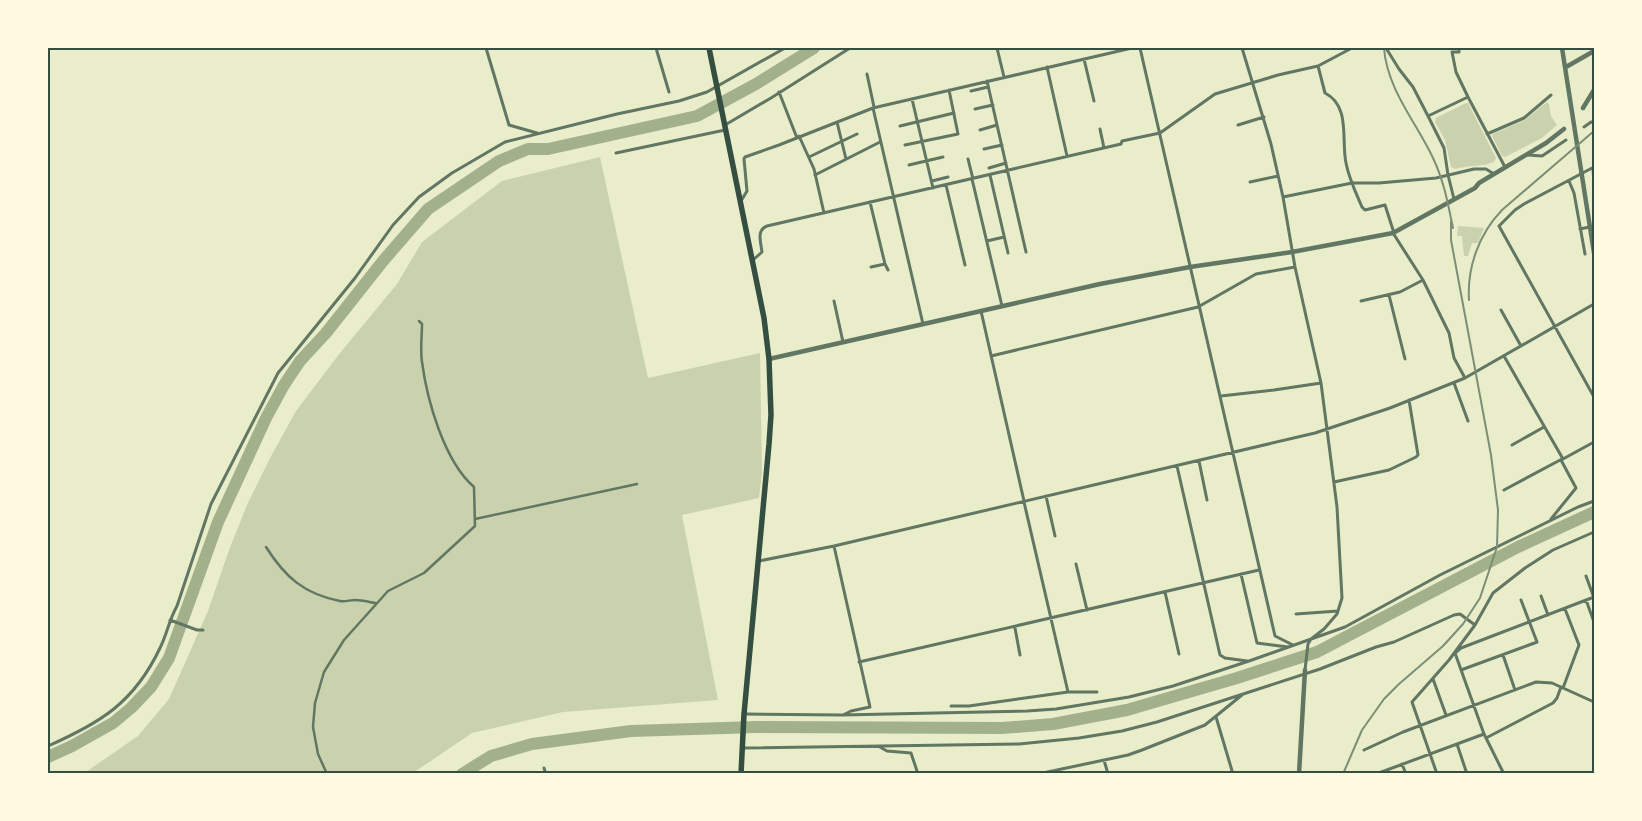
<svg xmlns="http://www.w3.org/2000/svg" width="1642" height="821" font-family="'Crimson Pro',serif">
  <rect width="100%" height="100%" fill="#e9edc9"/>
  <!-- green -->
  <path fill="#cad2ad" d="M1547,102L1549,104L1551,116L1557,125L1542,138L1505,157L1502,156L1492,136L1493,134L1525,120Z
    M1466,103H1468L1496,158L1494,162C1482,167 1469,165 1455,169L1451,167L1445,140L1435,122L1436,118Z
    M600,157L648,378L760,353L762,473L759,498L682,515L718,700L563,712L472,733L413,773L83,774L138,736L169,699L208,611L229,550L247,505L270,458L296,411L340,353L397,284L422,242L502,181Z
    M1458,226L1484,228L1478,243H1472L1468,256H1464L1462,236H1457Z"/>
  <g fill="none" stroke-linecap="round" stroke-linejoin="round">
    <!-- river -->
    <path stroke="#a3b18a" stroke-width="12" d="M48,757L72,746L113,723L131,708L151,687L169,658L218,522L266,418L284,385L300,361L326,333L383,261L428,209L499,161L528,149H548L697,116L756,84L814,48
      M462,774L491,756L532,744L631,731L756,727L1002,728L1053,724L1127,710L1237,678L1317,652L1518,547L1594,512"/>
    <!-- pedestrian -->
    <path stroke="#617663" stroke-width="2.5" d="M475,519L637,484
      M266,547C285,577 304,594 340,601C345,602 350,600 355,600C362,600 369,602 375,603
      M327,774L318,754L313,727L315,703L324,672L344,640L388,591L424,573L475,526L474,487C444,461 427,400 422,362C420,349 422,336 422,324L419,321"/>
    <!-- minor -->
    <path stroke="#617663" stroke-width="3" d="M486,48L509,125L537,133
      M656,48L669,92
      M997,48L1004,77
      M1140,48L1275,636L1293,645
      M1242,48L1271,144L1283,197L1295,267L1321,383L1337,507L1342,598L1337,614L1324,629L1311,639L1308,644L1305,670
      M1386,48L1399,69L1413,87L1428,116
      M1084,59L1094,101
      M1318,66L1325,93C1351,106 1341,141 1346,163C1349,179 1356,193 1362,207L1365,210L1385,205L1394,233
      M1047,67L1067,156
      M867,74L874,107
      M987,81L1026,252
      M971,91L988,87
      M779,92L797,138
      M1468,97L1505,167
      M912,99L933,188
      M873,108L923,324
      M975,109L993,105
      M837,122L846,159
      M725,125L771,98L850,48
      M1238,125L1264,117
      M900,126L954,113
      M1584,127L1591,122L1594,123
      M1100,129L1104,148
      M980,130L997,125
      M1487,134L1524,118L1551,95
      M799,136L814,169L824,213
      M905,145L958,134L949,90
      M984,149L1002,145
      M616,153L725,130
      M1528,155L1542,156L1566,140
      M809,157L857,134
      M968,159L973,179
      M909,165L943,157
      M1594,167L1524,204L1515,210L1499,226L1594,397
      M989,168L1006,163
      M1593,168L1594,185
      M815,175L880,142
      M990,175L1008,253
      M972,179L1002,306
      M932,181L948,177
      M1569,181L1574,193L1585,254
      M1250,182L1278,176
      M946,185L965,265
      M1283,197L1352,183H1379L1436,178L1474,169H1486L1494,174
      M1454,199L1448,175L1444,148L1428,116L1468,97L1456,72L1452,52H1459V48
      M741,201L747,191L744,159L745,157L779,145L873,108L1132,48
      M870,202L885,264
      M1580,229L1594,226
      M987,241L1004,237
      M753,260L762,252C761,243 756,230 767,226L1121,144L1122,141L1160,133L1215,94L1278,75L1318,66L1352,48
      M871,267L885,264L888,270
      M1389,295L1405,359
      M834,301L843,342
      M1361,301L1400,292L1423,280
      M1501,310L1521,346
      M981,311L1024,501
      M991,356L1198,307L1256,274L1295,267
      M1504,356L1563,459L1594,442
      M1465,378L1594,304
      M1454,383L1468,421
      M1221,396L1274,390L1321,383
      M1512,445L1544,427
      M1199,461L1207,500
      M1177,466L1220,655L1225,658L1247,661
      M1334,482L1389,470L1416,457L1418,455L1409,400
      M1504,490L1562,459
      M1046,496L1055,536
      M1024,502L1068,692
      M1551,519L1576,488L1561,460
      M834,546L870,707L851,711L843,715
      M759,561L834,546L1315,433L1390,408L1465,378L1454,358L1449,333L1423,280L1393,233
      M1076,564L1087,610
      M1241,574L1257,643L1288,647
      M1586,576L1594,598
      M1165,592L1179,654
      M1541,596L1548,615
      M1586,600L1594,622
      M1296,614L1338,611
      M170,620L197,630H203
      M1015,628L1020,655
      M1503,655L1515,690
      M859,662L1259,570
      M1461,670L1537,642L1521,600
      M1433,679L1446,715
      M1563,688L1579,645L1565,609
      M951,706H969L1068,692H1097
      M745,714L842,715L1027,711L1056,709L1129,697L1173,686L1249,661L1345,627L1440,575L1578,507L1594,501
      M1216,717L1233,774
      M1486,738L1553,703L1557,698L1561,687
      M1457,744L1467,774
      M48,746C100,723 134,703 160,648C167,634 169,620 177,606L211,504L278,373L355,278L393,225L419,197L452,173L505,142L617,114L679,101L707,92L785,48
      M878,746L887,751L911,753L918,774
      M743,748L1019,744L1079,738L1122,731L1157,722L1320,669L1376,647L1394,642L1454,615L1460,614L1475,625L1493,593L1525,568L1553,550L1594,532
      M1364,750L1403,732L1536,682L1552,683L1594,702
      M1104,760L1108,774
      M1402,764L1406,774
      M544,768L546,774
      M1038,774L1128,755L1142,750L1205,725L1242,695
      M1376,774L1484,734
      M1437,774L1412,702L1449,660L1475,625
      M1504,774L1484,734L1455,653L1461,648L1594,597"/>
    <!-- tertiary -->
    <path stroke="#617663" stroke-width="4.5" d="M1562,48L1594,253
      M1566,67L1594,51
      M1583,108L1594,90
      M769,359L1100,284L1190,267L1292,252L1393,233L1475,188L1479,183L1546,143L1564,129
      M1299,774L1305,670"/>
    <!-- trunk -->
    <path stroke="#344e41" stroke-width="5.5" d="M709,48L764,318L769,359L771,415L769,444L744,714L741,774"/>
    <!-- rail -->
    <path stroke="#7c8e77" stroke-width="2" d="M1384,48C1387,89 1416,122 1433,158C1444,181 1448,204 1453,228
      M1469,300C1467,267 1479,234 1502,210L1594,131
      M1343,774L1362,730L1384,699L1399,684L1443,646L1463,624L1480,598L1497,547L1498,510L1491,455L1451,240V221"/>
  </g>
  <!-- border -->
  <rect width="1642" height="821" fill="none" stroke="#fefae0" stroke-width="98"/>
  <rect x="49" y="49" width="1544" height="723" fill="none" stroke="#344e41" stroke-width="2"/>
</svg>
